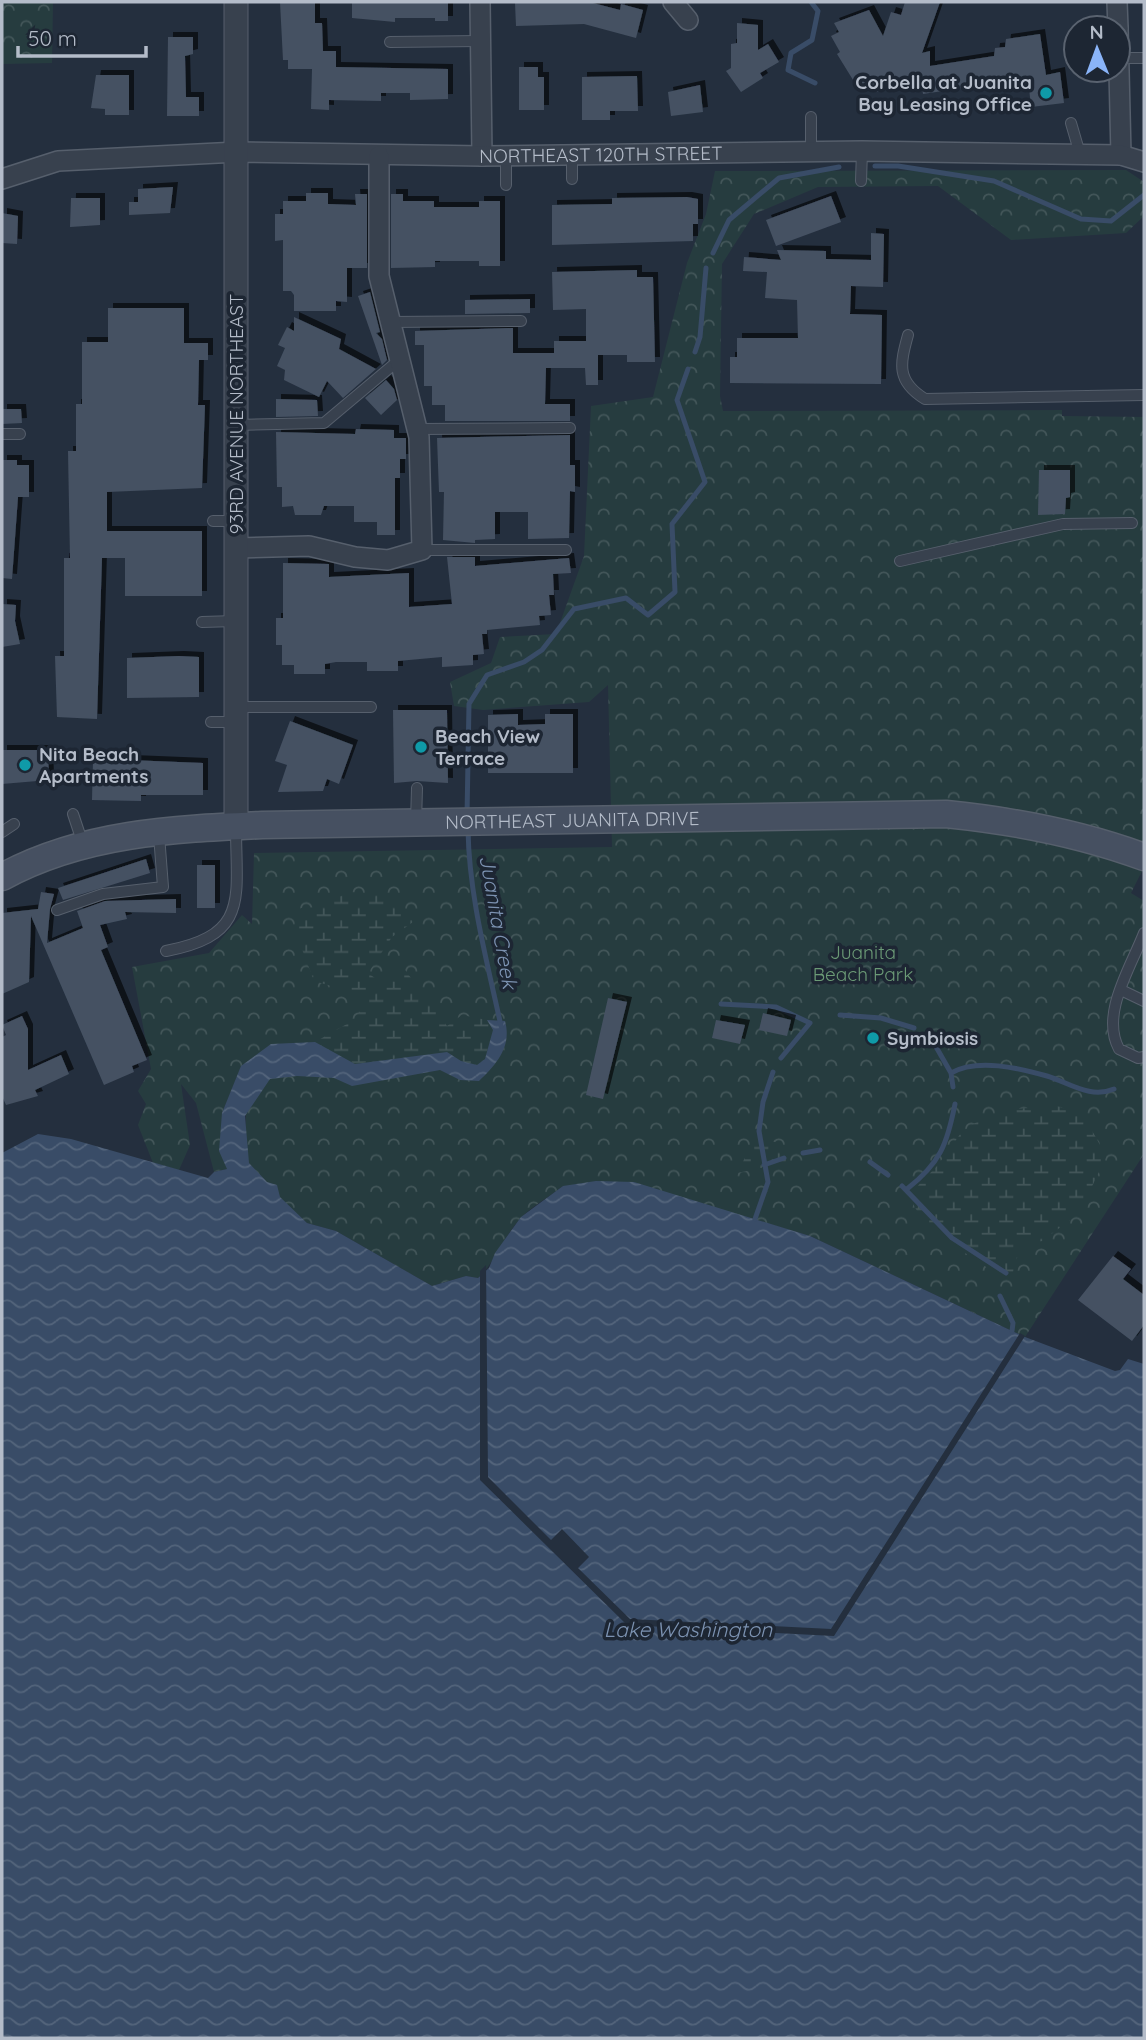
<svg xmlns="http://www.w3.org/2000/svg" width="1146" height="2040" font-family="Quicksand,sans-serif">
  <defs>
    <pattern id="forest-crowns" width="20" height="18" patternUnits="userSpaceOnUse" patternTransform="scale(1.75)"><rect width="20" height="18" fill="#263c3f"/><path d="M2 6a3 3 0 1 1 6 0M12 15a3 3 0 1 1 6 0" fill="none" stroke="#435659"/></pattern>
    <pattern id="wetland-marsh" width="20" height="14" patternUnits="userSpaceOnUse" patternTransform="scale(1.75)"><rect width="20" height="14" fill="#263c3f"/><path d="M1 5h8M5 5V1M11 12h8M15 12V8" fill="none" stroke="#435659"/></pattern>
    <pattern id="water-waves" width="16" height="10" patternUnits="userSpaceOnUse" patternTransform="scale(1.75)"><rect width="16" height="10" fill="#394c67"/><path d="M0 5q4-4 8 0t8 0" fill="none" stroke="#53647b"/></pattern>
    <filter id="shadow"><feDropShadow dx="5" dy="-5" stdDeviation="0" flood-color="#0009"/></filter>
  </defs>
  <rect width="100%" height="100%" fill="#242f3e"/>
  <!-- forest -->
  <path fill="url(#forest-crowns)" d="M2,2H53L52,63L2,64Z
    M1126,170L1144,182V216L1126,233L1011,240L938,186L818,187L754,214L722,264L720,396L723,411L1062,410V416L1144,417V867L1131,893L1144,901V1154L1025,1337L810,1236L743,1216L563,1186C549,1197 530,1207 519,1220C503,1238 495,1262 478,1278L466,1276L432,1286L336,1231L307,1223L245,1167L247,1063L241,1067L222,1113L227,1169L214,1172L196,1103L181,1084L190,1145L179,1170L153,1163L138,1125L146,1104L138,1091L151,1069L132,967L209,953L242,915L252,924L254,853L612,847L608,685L589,702L483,710L454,706L450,682L491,663L500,637L556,634L584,556L591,406L653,397L687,263L706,214L715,171Z"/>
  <!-- wetland -->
  <path fill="url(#wetland-marsh)" d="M348,892L394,895L413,922L392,937L368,973L379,981L405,970L447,1026L462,1015L487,1020L493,1029L485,1059L477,1065L461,1061L446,1052L355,1064L315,1042L354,1020L367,1001L352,992L314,981L294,928L301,908L321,907Z
    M1054,1106C1085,1111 1093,1131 1106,1157L1087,1197L1076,1202L1074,1217L1042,1241L1027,1244L1018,1254L1012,1278L1005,1279C983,1264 908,1221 911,1193L938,1165L961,1133L975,1123L1005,1110Z
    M759,1131L765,1139L778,1143L788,1162L737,1173Z"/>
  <!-- water -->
  <path fill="url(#water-waves)" d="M487,1020L505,1021C512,1046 497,1064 479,1081L460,1080L440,1070L352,1086L334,1078L297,1076L270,1079L245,1116L249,1163L267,1182L277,1185L280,1197L307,1223L336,1231L432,1286L466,1276L478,1278L489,1268L495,1253L521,1217L563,1186L596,1181L634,1182L810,1236L1025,1337L1115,1371L1120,1370L1128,1359L1144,1364V2038H2V1153L38,1134L71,1139L208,1178L214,1172L227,1169L219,1151L222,1113L241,1066L271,1044L315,1042L355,1064L447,1052L461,1061L477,1065L485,1059L493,1030Z"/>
  <!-- pier -->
  <path fill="#242f3e" d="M486,1265L488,1477L551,1540L562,1529L589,1557L578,1568L630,1619L831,1629L1020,1333L1025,1336L834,1636L627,1625L480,1480V1271Z"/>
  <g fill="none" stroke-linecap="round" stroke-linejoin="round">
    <!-- stream -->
    <path stroke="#394c67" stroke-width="5" d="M811,2L818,11L812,40L791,53L788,70L815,83
      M875,166H898L994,181L1081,219L1111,221L1144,195
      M713,253L729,220L779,178L839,167
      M695,352L700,337L706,268
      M467,816L469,704L487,675L524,662L542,650L574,609L626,598L648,615L675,592L672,524L705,482L677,400L688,369
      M468,829C469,896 487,961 501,1026
      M721,1004L776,1007L810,1023L781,1058
      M840,1015L881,1018L914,1028
      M931,1038L951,1073L953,1087
      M951,1073C977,1058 1019,1068 1047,1076C1070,1083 1090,1099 1114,1089
      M803,1153L820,1150
      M870,1162L888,1175
      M764,1165L784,1158
      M902,1186L952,1238L1006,1273
      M907,1189C940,1163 947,1145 955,1104
      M755,1219L768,1182L759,1131L763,1102L773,1072
      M1000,1296L1013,1323L1012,1331"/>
  </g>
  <!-- building -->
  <path fill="#455162" filter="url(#shadow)" d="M280,2H315V23H322L323,51H336V67L448,69V99L410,100V93H381V101L329,100V110L311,109L312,69H288V60H283Z
    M352,2H448V21H435V18H395V22L352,18Z
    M589,2L620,10L621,4L643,10L636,38L584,24L516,26L515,3Z
    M905,2H940L922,53L930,51V66L994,56L995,48L1005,47L1006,39L1040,34L1046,75L1060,72L1064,103L1031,107L1028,78L923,94L921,82L914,84L912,74L877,92L875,90L871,92L867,85L858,88L837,54L840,52L831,36L839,32L834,23L869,10L883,36L891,12L901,15Z
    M737,23L758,25V50L768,44L779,62L760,73L763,78L741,92L726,71L731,68V44L737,43Z
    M168,37H193V54L185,56L186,97H199V116H167Z
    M519,67H538V77H544V110H519Z
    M96,75H129V115H105V109L91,108Z
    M637,76L638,111H610V120H582V77Z
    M700,85L703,112L671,116L668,92Z
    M173,187L170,213L129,215V202H138V189Z
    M306,193H328V204L356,205L355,194H367V268H347V302L336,301V311H294V295L291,291H283V240L275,241V214H283V201H306Z
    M391,194H403V201H434V207H479V201H500V266H479V261H435V267L391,268Z
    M831,196L841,222L776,246L766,220Z
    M687,197L698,199V224H693V241L552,245V205L612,204V198Z
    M71,198H100V225L70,227Z
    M2,213L18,216L17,244L2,243Z
    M871,233L884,234L883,287L851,286L850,314L882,315L881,384L730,383V357H737V338H798L797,300L765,298L767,272L743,271L744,257L781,260L777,250L826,251V259L871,260Z
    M637,270V277H653L655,362H627V355H598V385H586L585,368H546L545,404H570V421H445V405H432V386H424V345H415V331L513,328V353H554V341H586V309L553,310L552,272Z
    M370,292L380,332L376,333L382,339L387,360L382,365L358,296Z
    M530,299V313L465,314V300Z
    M108,308H184V343H208V360H199L198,405H205L202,488L107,492V531H202V596H125V558H102L97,719L57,717L55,656H64V558H70L68,451H76V404H82V342H108Z
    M294,317L341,339L339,349L376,369L343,398L327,381L319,397L284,380L285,370L277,366L285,348L278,345L287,327L294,331Z
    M386,380L394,389L397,400L381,415L365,398Z
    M276,399L317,400L318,416L276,417Z
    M2,409H21L22,423L2,424Z
    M356,429L394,430V438H406V459H400V478H395V535H377V522H354V506H324L321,515H295L293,506L282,507V487H277L276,432L355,434Z
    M570,435V465H575V492L570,491L569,538L528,539V512H495V539L475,540V543L443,540L444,492H439L437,438Z
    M2,460H17V465H29V497H18L12,579L2,578Z
    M1039,470H1070V497L1066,498L1065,514L1038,515Z
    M447,557H475V566L569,558L571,573L553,574L554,595H549L551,615L539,616L540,625L487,630V634H482L484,654L473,655V665L442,667V657L398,661V671H367V662H336L325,664V674H294V665H282V645H276V618H283V563L329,564V577L409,573V607L452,604Z
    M2,604L16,605L15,621L20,644L2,647Z
    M179,656L199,657V697L127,698V658Z
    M393,710H447L448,783L417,781L394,783Z
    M518,714V725L545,724V714H573V773H488V715Z
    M290,721L353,745L339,784L327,779L323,791L278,792L287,765L275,761Z
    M2,750H48L49,780L2,784Z
    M129,760L203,763V795H141V801L92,800L93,761Z
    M146,859L150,873L63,900L58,888Z
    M197,865H215V908H197Z
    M41,892L54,894L50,909L47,943L83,928L77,911L105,901L176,899V913L125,912L127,919L100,925L108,947L101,950L147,1060L132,1066L134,1072L104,1085L31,916L29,982L2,994V913L38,909Z
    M608,998L627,1002L603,1099L586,1095Z
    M763,1013L791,1020L787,1036L759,1030Z
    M22,1016L28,1029V1070L61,1055L69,1074L35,1090L38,1096L6,1105L2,1096V1037L6,1035L2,1025Z
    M716,1020L745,1025L740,1044L712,1038Z
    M1113,1256L1131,1269L1123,1279L1144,1295V1325L1132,1341L1078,1300Z"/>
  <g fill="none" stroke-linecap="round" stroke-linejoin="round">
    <!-- service casing -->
    <g stroke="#565f6c" stroke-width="12">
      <path id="service" d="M390,42L480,41
        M1119,58H1144
        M811,117V151
        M1071,123L1080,154
        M572,154V179
        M506,155V185
        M861,181L862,151
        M390,322L521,321
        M908,335C900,364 896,381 925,399L1144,395
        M236,425L324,423L399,360
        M417,429L570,428
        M2,434H20
        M213,521H235
        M422,550H566
        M900,561L1063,524L1132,523
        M202,622L235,621
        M236,707H371
        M211,722H235
        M73,814L83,844
        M416,822L417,788
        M2,832L14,824
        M57,910L103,894L163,887L159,835
        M1144,933C1131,967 1100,1014 1119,1049L1138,1058L1144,1057
        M166,951C250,935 236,898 236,827
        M1121,990L1144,1001"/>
    </g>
    <!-- minor casing -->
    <g stroke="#565f6c" stroke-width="22">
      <g id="minor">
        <path d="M480,2L482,156"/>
        <path d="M673,2L688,20"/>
        <path d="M1117,2L1118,28"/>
        <path d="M1118,29L1121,155"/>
        <path id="s1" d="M2,179L58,161L238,152L482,156L862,151L1121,155L1144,162"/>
        <path d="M235,548L309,546L355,557L388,560L422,550L419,437L379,276V156"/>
      </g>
    </g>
    <!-- tertiary casing -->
    <g stroke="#565f6c" stroke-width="25">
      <path id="tertiary" d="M236,2V826"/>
    </g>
    <!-- secondary casing -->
    <g stroke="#565f6c" stroke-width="29">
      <g id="secondary">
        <path id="s2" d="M2,877C83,833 172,829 262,825L946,814C1015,821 1079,833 1144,857"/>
      </g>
    </g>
    <!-- service -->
    <use href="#service" stroke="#38414e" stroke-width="10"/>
    <!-- minor -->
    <use href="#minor" stroke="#38414e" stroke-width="19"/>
    <!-- tertiary -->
    <use href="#tertiary" stroke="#38414e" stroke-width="23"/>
    <!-- secondary -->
    <use href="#secondary" stroke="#465061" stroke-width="26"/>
  </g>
  <!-- markers -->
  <g fill="#0f9aa8" stroke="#1d2633" stroke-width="2.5">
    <circle cx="1046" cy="93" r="7"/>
    <circle cx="421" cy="747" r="7"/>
    <circle cx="25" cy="765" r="7"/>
    <circle cx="873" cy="1038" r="7"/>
  </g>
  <g text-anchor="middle" stroke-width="7" stroke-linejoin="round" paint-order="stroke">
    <!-- poi labels -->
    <g font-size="19" font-weight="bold" fill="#b4bcc9" stroke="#1d2633" text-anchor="start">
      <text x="1032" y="89" text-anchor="end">Corbella at Juanita<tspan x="1032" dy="22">Bay Leasing Office</tspan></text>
      <text x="435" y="743">Beach View<tspan x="435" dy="22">Terrace</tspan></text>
      <text x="39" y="761">Nita Beach<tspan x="39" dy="22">Apartments</tspan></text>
      <text x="887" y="1045">Symbiosis</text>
    </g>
    <!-- street labels -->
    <g font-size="19" fill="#b4bcc9" stroke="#1d2633">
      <text dy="7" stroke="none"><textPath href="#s1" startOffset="602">NORTHEAST 120TH STREET</textPath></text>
      <text transform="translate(236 414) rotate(-90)" y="7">93RD AVENUE NORTHEAST</text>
      <text dy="7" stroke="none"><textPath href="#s2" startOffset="578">NORTHEAST JUANITA DRIVE</textPath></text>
    </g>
    <!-- park labels -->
    <g font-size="19" fill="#6b9a76" stroke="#1d2633">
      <text x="863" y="959">Juanita<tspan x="863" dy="22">Beach Park</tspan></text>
    </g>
    <!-- water labels -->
    <g font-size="21" font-style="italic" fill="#7c92b1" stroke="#1d2633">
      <text transform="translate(498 922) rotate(80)" y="7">Juanita Creek</text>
      <text x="688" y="1637">Lake Washington</text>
    </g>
  </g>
  <!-- border -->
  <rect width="1146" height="2040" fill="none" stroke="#b4bcc9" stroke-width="7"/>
  <!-- north arrow -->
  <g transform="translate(1097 49) rotate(359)"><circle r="33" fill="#1d2633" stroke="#59626f" stroke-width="2"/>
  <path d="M0-5L12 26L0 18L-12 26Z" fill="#8ab4f8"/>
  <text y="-10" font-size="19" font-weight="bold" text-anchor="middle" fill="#b4bcc9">N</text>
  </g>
  <!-- scale -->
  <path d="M18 46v10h128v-10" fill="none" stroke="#b4bcc9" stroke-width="3.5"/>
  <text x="28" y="46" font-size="21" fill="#b4bcc9" stroke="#1d2633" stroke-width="5" paint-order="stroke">50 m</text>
</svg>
